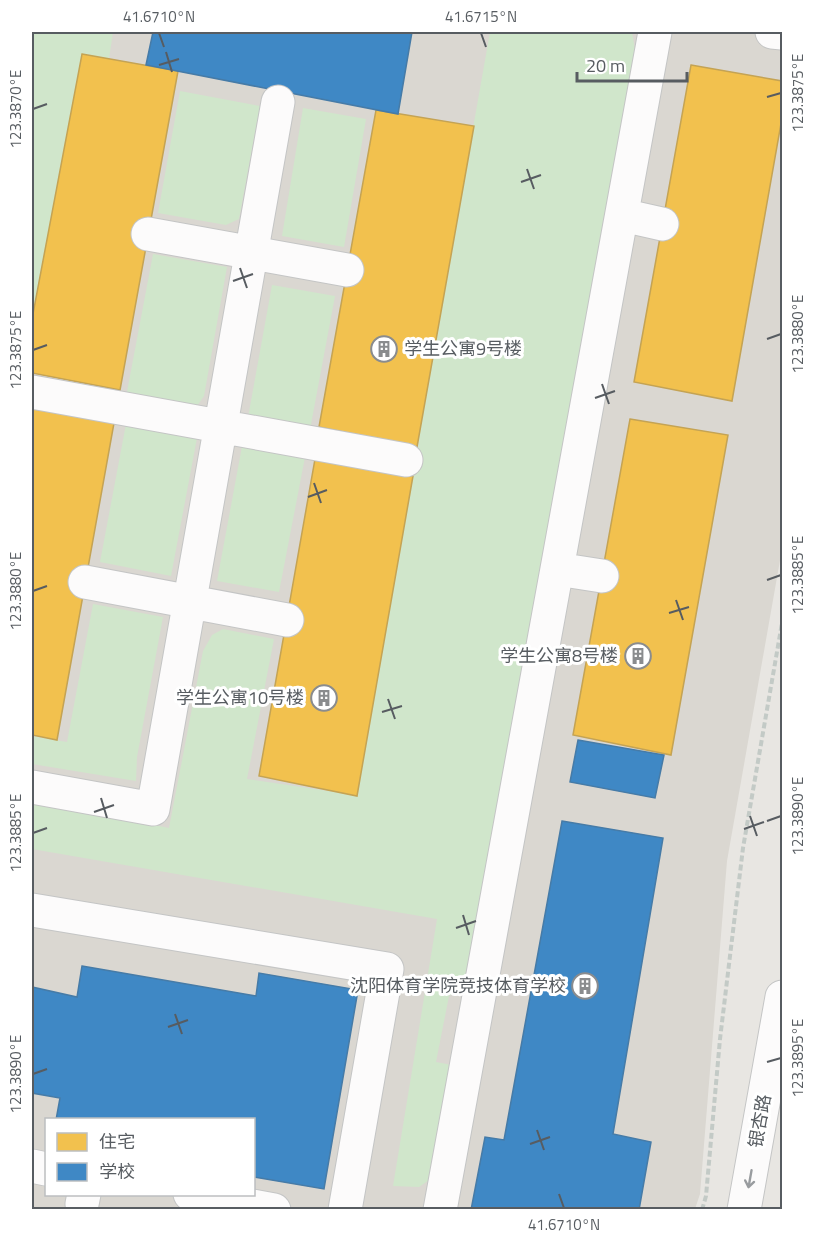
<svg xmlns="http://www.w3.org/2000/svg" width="814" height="1241" font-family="'Titillium Web','Noto Sans SC',sans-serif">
  <rect width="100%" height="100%" fill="#e8e6e2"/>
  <!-- education -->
  <path fill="#dad7d1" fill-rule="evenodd" d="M32,32H782V549L727,861L700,1194L695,1209H32ZM46,1120H254V1194H46Z"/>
  <!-- green -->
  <path fill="#d0e6cb" d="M32,32H113L109,59L82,54L32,327Z
    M490,32H632L635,50L472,981L449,996L436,1062L457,1066L438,1174L419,1187L393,1186L437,919L32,849V800L169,828L203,651L212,635L223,629L274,639L247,779L355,795Z
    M180,91L260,106L239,219L226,225L158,213Z
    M303,108L366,119L344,247L282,236Z
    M153,254L227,267L204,396L195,409L126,397Z
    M272,285L335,296L309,435L247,423Z
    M126,424L197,438L171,576L100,562Z
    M243,441L306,452L279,592L217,581Z
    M93,604L163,617L137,757L136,781L32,764V736L67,742Z"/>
  <!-- homes -->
  <path fill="#f2c14e" stroke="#c4a354" stroke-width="1.5" d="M82,54L178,71L120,390L32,373V319Z
    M691,65L782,81V118L732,401L634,382Z
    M376,110L474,126L417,447L319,427Z
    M32,406L114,423L57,740L32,735Z
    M630,419L728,435L671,755L573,735Z
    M315,459L413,476L357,796L259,776Z"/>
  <!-- schools -->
  <path fill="#3f88c5" stroke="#467ba7" stroke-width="1.5" d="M153,32H412L398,114L146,65Z
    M578,740L664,755L655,798L570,782Z
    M562,821L663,838L613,1134L651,1142L639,1210H471L485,1137L504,1140Z
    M82,966L256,996L259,973L358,990L324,1189L254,1177V1120H56L60,1098L32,1093V987L77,997Z"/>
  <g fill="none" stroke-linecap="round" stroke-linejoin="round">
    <!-- minor casing -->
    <g stroke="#c4c5c5" stroke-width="35">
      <path id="minor" d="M772,32L782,33
        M622,215L662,224
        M148,234L347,270
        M32,392L406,460
        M557,569L602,576
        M85,582L287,620
        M32,787L153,809L278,102
        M32,910L387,969L345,1210
        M32,1166L46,1169
        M190,1194L274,1210
        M82,1204L84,1194
        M440,1210L655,32
        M744,1210L782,997"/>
    </g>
    <!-- path -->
    <path stroke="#c3cac6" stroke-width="4" stroke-dasharray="6 3" stroke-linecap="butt" d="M702,1210L706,1196L720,1039L743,848L782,623"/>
    <!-- minor -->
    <use href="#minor" stroke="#fcfbfb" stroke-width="33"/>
  </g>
  <!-- one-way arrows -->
  <defs><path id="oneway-shaft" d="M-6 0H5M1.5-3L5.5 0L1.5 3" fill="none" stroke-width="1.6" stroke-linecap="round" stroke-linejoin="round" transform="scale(1.5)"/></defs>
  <use stroke="#999c9f" href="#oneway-shaft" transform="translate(750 1179) rotate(100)"/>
  <!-- ticks -->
  <path fill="none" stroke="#575c61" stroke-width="2" d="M159,33L164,47M481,33L486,47M166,52L172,72M159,65L179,59M767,97L781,93M33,109L47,104M527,169L534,189M521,182L541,175M240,268L247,288M233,281L253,274M767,339L781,334M33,350L47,345M602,384L609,404M595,398L615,391M314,483L321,503M308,497L327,490M767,580L781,575M33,591L47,586M676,600L683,620M669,613L689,607M388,699L395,719M382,712L402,706M101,798L107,818M94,812L114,805M750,816L757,836M767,821L781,816M744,829L764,822M33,833L47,828M463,915L469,935M456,928L476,921M175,1014L182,1034M168,1027L188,1020M767,1062L781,1058M33,1074L47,1069M537,1130L544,1150M530,1144L550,1137M559,1194L564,1208"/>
  <!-- icons -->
  <defs>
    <g id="building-ring" transform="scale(1.35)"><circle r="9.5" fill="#fff" stroke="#8a8c8e" stroke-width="1.5"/><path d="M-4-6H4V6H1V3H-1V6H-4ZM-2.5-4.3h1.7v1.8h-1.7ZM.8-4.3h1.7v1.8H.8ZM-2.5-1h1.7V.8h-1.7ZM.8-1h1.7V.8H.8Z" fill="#8a8c8e"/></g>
  </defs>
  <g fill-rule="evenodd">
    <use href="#building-ring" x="384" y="349"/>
    <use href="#building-ring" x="638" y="656"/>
    <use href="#building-ring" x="324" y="698"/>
    <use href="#building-ring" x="585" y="986"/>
  </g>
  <g text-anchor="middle" stroke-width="6" stroke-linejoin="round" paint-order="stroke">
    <!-- poi labels -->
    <g font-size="18" fill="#575c61" stroke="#fff" text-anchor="end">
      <text x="404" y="355" text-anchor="start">学生公寓9号楼</text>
      <text x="618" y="662">学生公寓8号楼</text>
      <text x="304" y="704">学生公寓10号楼</text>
      <text x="566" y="992">沈阳体育学院竞技体育学校</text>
    </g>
    <!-- street labels -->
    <g font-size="18" fill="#575c61" stroke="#fff">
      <text transform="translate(760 1121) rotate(-80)" y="6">银杏路</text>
    </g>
  </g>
  <!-- border -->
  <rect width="814" height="1241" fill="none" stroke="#ffffff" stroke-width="66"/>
  <!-- legend -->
  <rect x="45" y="1118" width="210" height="78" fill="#ffffff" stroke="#bcbec0" stroke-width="1.5"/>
  <rect x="57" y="1133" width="30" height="18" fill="#f2c14e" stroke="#bcbec0" stroke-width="1.5"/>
  <text x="99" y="1148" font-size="18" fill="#575c61">住宅</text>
  <rect x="57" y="1163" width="30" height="18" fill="#3f88c5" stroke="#bcbec0" stroke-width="1.5"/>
  <text x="99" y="1178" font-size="18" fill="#575c61">学校</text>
  <!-- scale -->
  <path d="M577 72v9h110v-9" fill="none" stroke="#575c61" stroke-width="3"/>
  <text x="586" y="72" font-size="18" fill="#575c61" stroke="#ffffff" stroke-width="4.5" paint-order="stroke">20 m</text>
  <rect x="33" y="33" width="748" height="1175" fill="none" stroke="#575c61" stroke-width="2"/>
  <g font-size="15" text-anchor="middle" fill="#575c61">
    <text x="159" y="22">41.6710°N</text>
    <text x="481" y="22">41.6715°N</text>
    <text transform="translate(798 93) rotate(-90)" y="5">123.3875°E</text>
    <text transform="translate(16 109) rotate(-90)" y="5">123.3870°E</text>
    <text transform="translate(798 334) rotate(-90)" y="5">123.3880°E</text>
    <text transform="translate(16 350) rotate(-90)" y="5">123.3875°E</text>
    <text transform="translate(798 575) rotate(-90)" y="5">123.3885°E</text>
    <text transform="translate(16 591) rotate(-90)" y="5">123.3880°E</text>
    <text transform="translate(798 816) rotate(-90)" y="5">123.3890°E</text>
    <text transform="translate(16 833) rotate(-90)" y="5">123.3885°E</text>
    <text transform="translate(798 1058) rotate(-90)" y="5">123.3895°E</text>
    <text transform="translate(16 1074) rotate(-90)" y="5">123.3890°E</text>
    <text x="564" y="1230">41.6710°N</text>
  </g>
</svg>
